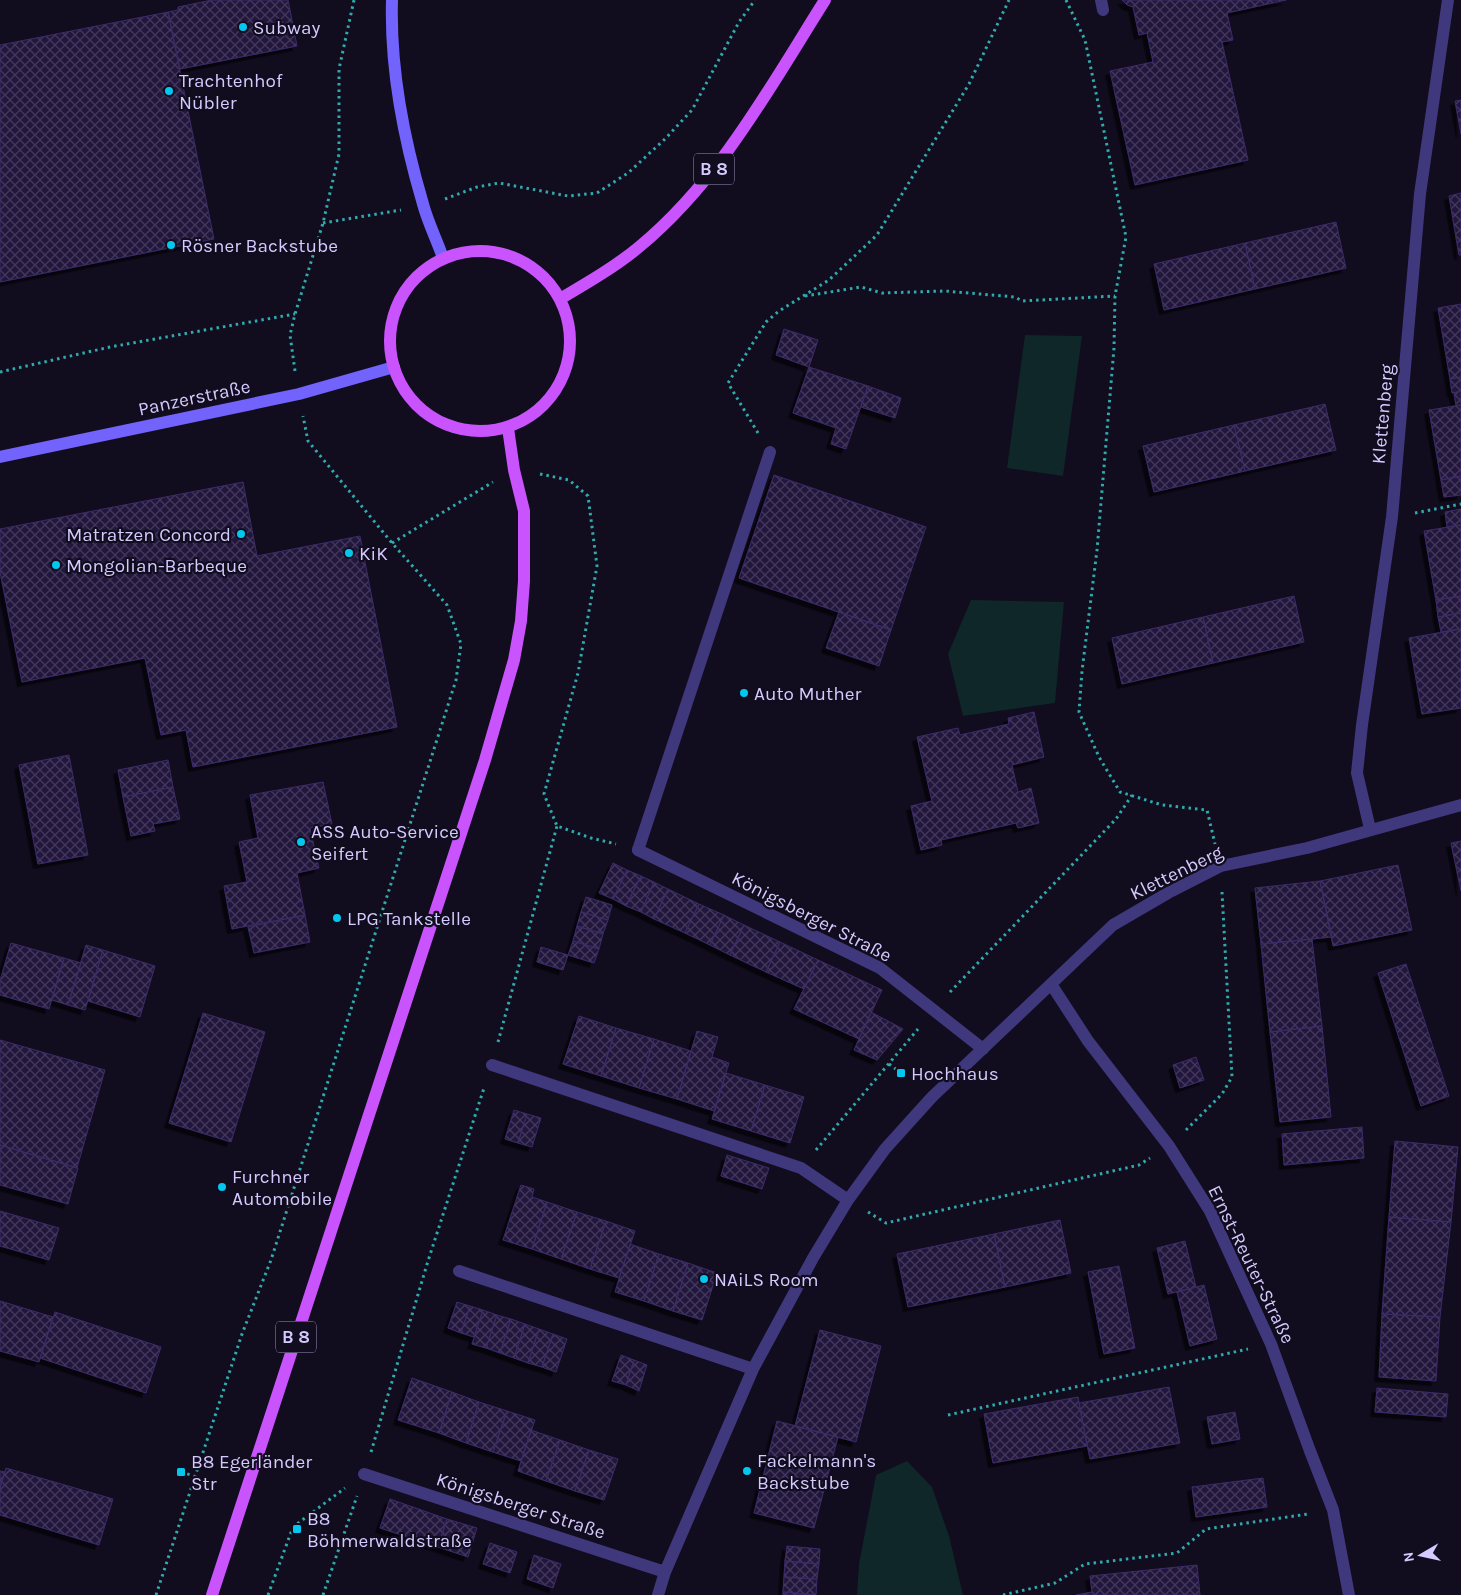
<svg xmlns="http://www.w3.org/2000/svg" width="1461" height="1595" font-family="Karla,sans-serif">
  <defs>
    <pattern id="building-cross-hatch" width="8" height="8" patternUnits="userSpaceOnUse" patternTransform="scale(1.25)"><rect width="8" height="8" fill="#23193e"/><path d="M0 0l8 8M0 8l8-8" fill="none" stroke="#42395b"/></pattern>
    <filter id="shadow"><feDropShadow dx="-4.5" dy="4.5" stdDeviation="0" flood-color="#0009"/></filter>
  </defs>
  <rect width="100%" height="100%" fill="#110c1e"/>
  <!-- park -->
  <path fill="#0f2728" d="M1025,335L1082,336L1063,476L1007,468Z
    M971,600L1064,602L1055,703L963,716L948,654Z
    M907,1461L932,1487L949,1536L963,1595H857L859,1564L876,1475Z"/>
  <!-- building -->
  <path fill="url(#building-cross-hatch)" stroke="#3c2b6a" filter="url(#shadow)" d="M212,0H288L297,46L180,69L168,12L178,10V7Z
    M1122,0H1286L1227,13L1233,40L1222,42L1248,160L1135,185L1110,71L1153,62L1147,33L1139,35L1133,7L1127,5Z
    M168,12L214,239L0,282V45Z
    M1461,100V134L1455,101Z
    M1461,193V255H1459L1449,196Z
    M1336,222L1346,268L1255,289L1245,243Z
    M1245,243L1255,289L1164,310L1154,264Z
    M1461,304V377L1450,379L1438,308Z
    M784,329L818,340L809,367L776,355Z
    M809,367L868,386L846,449L831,444L836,428L793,413Z
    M1461,377V391L1452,393L1450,379Z
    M868,386L901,398L895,418L861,407Z
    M1461,391V405L1456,406L1454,393Z
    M1325,404L1336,450L1245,471L1234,425Z
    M1461,405V476L1441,480L1429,410Z
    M1234,425L1245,471L1154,492L1143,446Z
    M774,475L926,527L891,630L739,578Z
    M1461,476V495L1444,497L1441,480Z
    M243,482L257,556L360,536L397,727L193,767L186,730L161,735L145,658L22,682L0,572V529Z
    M1461,509V525L1447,527L1445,512Z
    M1461,525V596L1436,600L1424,531Z
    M1294,596L1304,642L1213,663L1203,617Z
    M1461,596V613L1438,617L1436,600Z
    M839,612L891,630L879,666L826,648Z
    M1461,613V629L1441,632L1438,617Z
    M1203,617L1213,663L1122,684L1112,638Z
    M1461,629V708L1422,714L1409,638Z
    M1034,712L1044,757L1012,765L1018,792L1031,788L1039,823L1018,828L1016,823L941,840L942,845L921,850L911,806L932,801L917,737L958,728L960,735L1009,724L1008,718Z
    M69,755L88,855L38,864L19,765Z
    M168,760L173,787L123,797L118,770Z
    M323,782L332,824L310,828L319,868L297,873L305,915L232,929L224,886L247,882L239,842L258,838L250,795Z
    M173,787L180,819L153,824L155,831L131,836L123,797Z
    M1461,841V891L1451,843Z
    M613,863L627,870L613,899L599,893Z
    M1398,865L1412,930L1333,946L1320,881Z
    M627,870L641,876L626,906L613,899Z
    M641,876L654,882L641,912L626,906Z
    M1320,881L1332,937L1261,944L1255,888Z
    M654,882L668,889L654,919L641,912Z
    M668,889L699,904L685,933L654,919Z
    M586,897L612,905L608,920L581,912Z
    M699,904L724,915L710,945L685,933Z
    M581,912L608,920L603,934L577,926Z
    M305,915L310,942L254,953L248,927Z
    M724,915L744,925L730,955L710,945Z
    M744,925L780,942L766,972L730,955Z
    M577,926L603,934L599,949L573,941Z
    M1312,939L1322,1026L1270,1032L1261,944Z
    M573,941L599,949L594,963L568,955Z
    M780,942L818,960L804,989L766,972Z
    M11,943L64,958L49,1009L0,995V981Z
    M86,945L103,950L85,1010L68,1005Z
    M541,947L568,955L563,970L537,962Z
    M103,950L155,966L140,1017L88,1001Z
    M64,958L81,963L68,1005L52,1000Z
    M818,960L882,990L859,1039L794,1009Z
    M1406,964L1449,1096L1421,1106L1378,973Z
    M871,1012L903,1029L877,1060L854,1050Z
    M203,1013L265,1032L231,1142L169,1123Z
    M579,1016L616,1028L601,1076L563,1064Z
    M1322,1026L1331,1117L1280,1122L1270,1032Z
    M616,1028L654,1039L639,1088L601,1076Z
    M697,1031L718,1037L712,1057L729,1063L714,1111L677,1099Z
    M654,1039L691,1051L677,1099L639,1088Z
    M0,1040L105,1070L77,1168L0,1145Z
    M1196,1057L1204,1080L1180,1088L1173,1065Z
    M726,1073L765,1085L751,1131L712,1119Z
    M765,1085L804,1097L790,1143L751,1131Z
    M514,1110L527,1114L518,1143L505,1139Z
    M527,1114L541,1118L532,1147L518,1143Z
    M1362,1127L1364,1158L1284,1165L1282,1134Z
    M1395,1141L1458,1147L1451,1222L1389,1217Z
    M0,1145L78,1168L68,1204L0,1185Z
    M727,1155L769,1168L762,1189L721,1176Z
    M521,1185L534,1189L532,1197L547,1202L532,1249L503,1240Z
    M547,1202L577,1212L561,1259L532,1249Z
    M0,1211L59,1228L49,1260L0,1246Z
    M577,1212L606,1221L590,1269L561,1259Z
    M1389,1217L1451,1222L1440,1317L1382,1314Z
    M1060,1220L1071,1273L1005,1287L994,1234Z
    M606,1221L635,1231L619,1278L590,1269Z
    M994,1234L1005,1287L908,1307L897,1254Z
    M1185,1241L1196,1287L1168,1294L1157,1248Z
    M630,1244L659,1254L644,1301L615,1292Z
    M659,1254L688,1263L673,1311L644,1301Z
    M688,1263L717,1273L702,1320L673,1311Z
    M1119,1266L1135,1348L1104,1354L1088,1272Z
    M1204,1285L1217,1339L1190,1346L1177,1292Z
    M0,1301L53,1317L39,1362L0,1351Z
    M457,1302L470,1306L461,1333L448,1328Z
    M470,1306L483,1310L474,1337L461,1333Z
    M483,1310L497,1315L486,1348L472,1344Z
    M55,1312L161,1347L146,1393L40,1358Z
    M1382,1314L1440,1317L1436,1381L1379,1377Z
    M497,1315L511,1319L500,1353L486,1348Z
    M511,1319L525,1324L514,1358L500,1353Z
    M525,1324L539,1329L528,1363L514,1358Z
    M539,1329L553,1334L542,1367L528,1363Z
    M820,1330L881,1346L856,1442L795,1426Z
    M553,1334L567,1339L556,1372L542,1367Z
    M621,1355L634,1360L626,1385L612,1381Z
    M634,1360L647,1365L639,1391L626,1385Z
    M412,1378L452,1392L439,1433L398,1420Z
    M1169,1387L1180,1443L1090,1459L1079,1403Z
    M1377,1388L1448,1394L1446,1417L1375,1412Z
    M452,1392L479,1402L466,1443L439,1433Z
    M1078,1397L1087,1446L993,1463L984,1414Z
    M479,1402L507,1411L493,1452L466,1443Z
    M507,1411L535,1420L521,1461L493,1452Z
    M1235,1412L1240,1439L1212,1444L1207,1417Z
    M777,1421L838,1437L814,1528L754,1513Z
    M531,1430L560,1440L546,1481L518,1471Z
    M560,1440L589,1450L575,1491L546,1481Z
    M589,1450L618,1459L604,1500L575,1491Z
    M6,1468L113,1499L99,1545L0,1515V1488Z
    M0,1471L5,1472L0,1488Z
    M1263,1478L1267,1507L1196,1517L1192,1487Z
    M390,1499L447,1519L438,1547L380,1528Z
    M447,1519L477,1528L468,1557L438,1547Z
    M490,1543L517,1552L510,1573L483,1564Z
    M787,1546L820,1549L819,1564L785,1561Z
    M534,1555L561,1564L553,1588L527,1579Z
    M785,1561L819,1564L817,1579L784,1577Z
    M1197,1565L1200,1595H1076L1092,1592L1090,1576Z
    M784,1577L817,1579L816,1595L783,1592Z
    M783,1592L816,1595H783Z"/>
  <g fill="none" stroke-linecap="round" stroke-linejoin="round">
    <!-- path -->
    <path stroke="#2fabad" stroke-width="3" stroke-dasharray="2.5 4" stroke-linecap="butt" d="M1066,0L1085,40L1126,237L1115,296L1114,348L1097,550L1082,671L1079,712L1099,757L1120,792L1162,805L1207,810L1215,844
      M445,199L477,187L499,183L568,196L597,193L628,173L665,139L692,110L739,22L755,0
      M323,223L401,210
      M805,296L861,287L882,293L945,291L1015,297L1022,301L1115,296
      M295,371L290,335L295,314L323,223L339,154V69L354,0
      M0,372L110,347L295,314
      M758,433L728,383L766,322L779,311L829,280L877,235L969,84L1009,0
      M540,474L569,480L588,496L597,566L578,673L544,794L557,826L591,838L616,844
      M1415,513L1461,504
      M392,543L493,482
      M950,992L1116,819L1132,795
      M498,1042L557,826
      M889,1064L901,1073
      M1186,1130L1222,1094L1232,1077L1222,892
      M816,1150L918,1029
      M868,1212L886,1223L1139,1165L1150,1158
      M948,1415L1248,1349
      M371,1452L428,1261L484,1088
      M181,1472L194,1476
      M156,1595L242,1334L271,1260L456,680L461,644L447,605L392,543L308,441L303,416
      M268,1595L293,1527L345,1488
      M323,1595L357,1496
      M1003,1595L1055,1583L1085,1564L1177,1553L1206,1529L1308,1514"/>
    <!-- service -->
    <path stroke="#3f387c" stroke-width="12" d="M1101,0L1103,10
      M638,850L770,452"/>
    <!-- minor -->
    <path stroke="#3f387c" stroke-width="12" d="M1370,829L1357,773L1362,725L1392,517L1420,194L1448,0
      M638,850L880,968L983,1049
      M1051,984L1088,1041L1169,1146L1210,1211L1271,1344L1310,1451L1333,1510L1349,1595
      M492,1065L801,1168L848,1200
      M459,1271L753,1369
      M364,1474L665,1572
      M658,1595L665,1572L753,1369L813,1258L848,1200L885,1149L932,1097L1113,925L1168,893L1221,866L1307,848L1461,805"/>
    <!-- secondary -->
    <path stroke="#7263fc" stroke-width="12" d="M392,0C390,67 404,140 423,204C428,223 437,240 443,258
      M0,457L299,394L394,367"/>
    <!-- primary -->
    <path stroke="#c953fc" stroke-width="12" d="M390 341a90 90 0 1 1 180 0a90 90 0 1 1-180 0Z
      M560,299C587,283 615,267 639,247C720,180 770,87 825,0
      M212,1595L485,760L514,660L521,621L524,581V511L514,470L508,428"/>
  </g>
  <!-- markers -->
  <g fill="#04c7f0" stroke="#110c1e" stroke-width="2">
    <circle cx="243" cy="27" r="5"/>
    <circle cx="169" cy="91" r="5"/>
    <circle cx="171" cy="245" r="5"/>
    <circle cx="241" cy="534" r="5"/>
    <circle cx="349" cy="553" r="5"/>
    <circle cx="56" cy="565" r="5"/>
    <circle cx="744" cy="693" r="5"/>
    <circle cx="301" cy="842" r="5"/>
    <circle cx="337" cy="918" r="5"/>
    <rect x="896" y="1068" width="10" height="10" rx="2.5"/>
    <circle cx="222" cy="1187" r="5"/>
    <circle cx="704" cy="1279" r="5"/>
    <circle cx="747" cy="1471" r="5"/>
    <rect x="176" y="1467" width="10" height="10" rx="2.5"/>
    <rect x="292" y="1524" width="10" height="10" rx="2.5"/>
  </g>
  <g text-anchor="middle" stroke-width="4.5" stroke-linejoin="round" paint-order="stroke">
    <!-- shield labels -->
    <g fill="#110c1e" stroke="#9a91bb" stroke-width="1">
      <rect x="694" y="153.5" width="40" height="31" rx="4"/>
      <rect x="276" y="1321.5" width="40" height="31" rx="4"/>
    </g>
    <g font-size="18" font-weight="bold" fill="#d4cafe">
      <text x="714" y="175">B 8</text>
      <text x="296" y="1343">B 8</text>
    </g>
    <!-- poi labels -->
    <g font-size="19" fill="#d4cafe" stroke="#110c1e" text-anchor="start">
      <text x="253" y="34">Subway</text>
      <text x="179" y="87">Trachtenhof<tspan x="179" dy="22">Nübler</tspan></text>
      <text x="181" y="252">Rösner Backstube</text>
      <text x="231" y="541" text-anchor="end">Matratzen Concord</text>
      <text x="359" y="560">KiK</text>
      <text x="66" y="572">Mongolian-Barbeque</text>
      <text x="754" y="700">Auto Muther</text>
      <text x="311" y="838">ASS Auto-Service<tspan x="311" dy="22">Seifert</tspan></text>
      <text x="347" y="925">LPG Tankstelle</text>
      <text x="911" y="1080">Hochhaus</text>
      <text x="232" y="1183">Furchner<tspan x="232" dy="22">Automobile</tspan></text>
      <text x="714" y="1286">NAiLS Room</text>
      <text x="757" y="1467">Fackelmann's<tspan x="757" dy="22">Backstube</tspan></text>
      <text x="191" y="1468">B8 Egerländer<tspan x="191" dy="22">Str</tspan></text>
      <text x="307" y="1525">B8<tspan x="307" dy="22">Böhmerwaldstraße</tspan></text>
    </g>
    <!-- street labels -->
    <g font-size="19" fill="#d4cafe" stroke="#110c1e">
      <text transform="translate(194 397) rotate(-12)" y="7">Panzerstraße</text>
      <text transform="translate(1382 414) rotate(-85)" y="7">Klettenberg</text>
      <text transform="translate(1176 872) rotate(-26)" y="7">Klettenberg</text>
      <text transform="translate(812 916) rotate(27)" y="7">Königsberger Straße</text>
      <text transform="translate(1252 1264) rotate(64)" y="7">Ernst-Reuter-Straße</text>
      <text transform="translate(521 1505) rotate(18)" y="7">Königsberger Straße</text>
    </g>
  </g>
  <!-- north arrow -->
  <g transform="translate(1421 1555) rotate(261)" stroke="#110c1e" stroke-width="4" paint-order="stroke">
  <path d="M0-4L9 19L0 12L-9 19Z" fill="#d4cafe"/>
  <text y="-8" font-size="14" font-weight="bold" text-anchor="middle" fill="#d4cafe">N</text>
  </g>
</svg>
